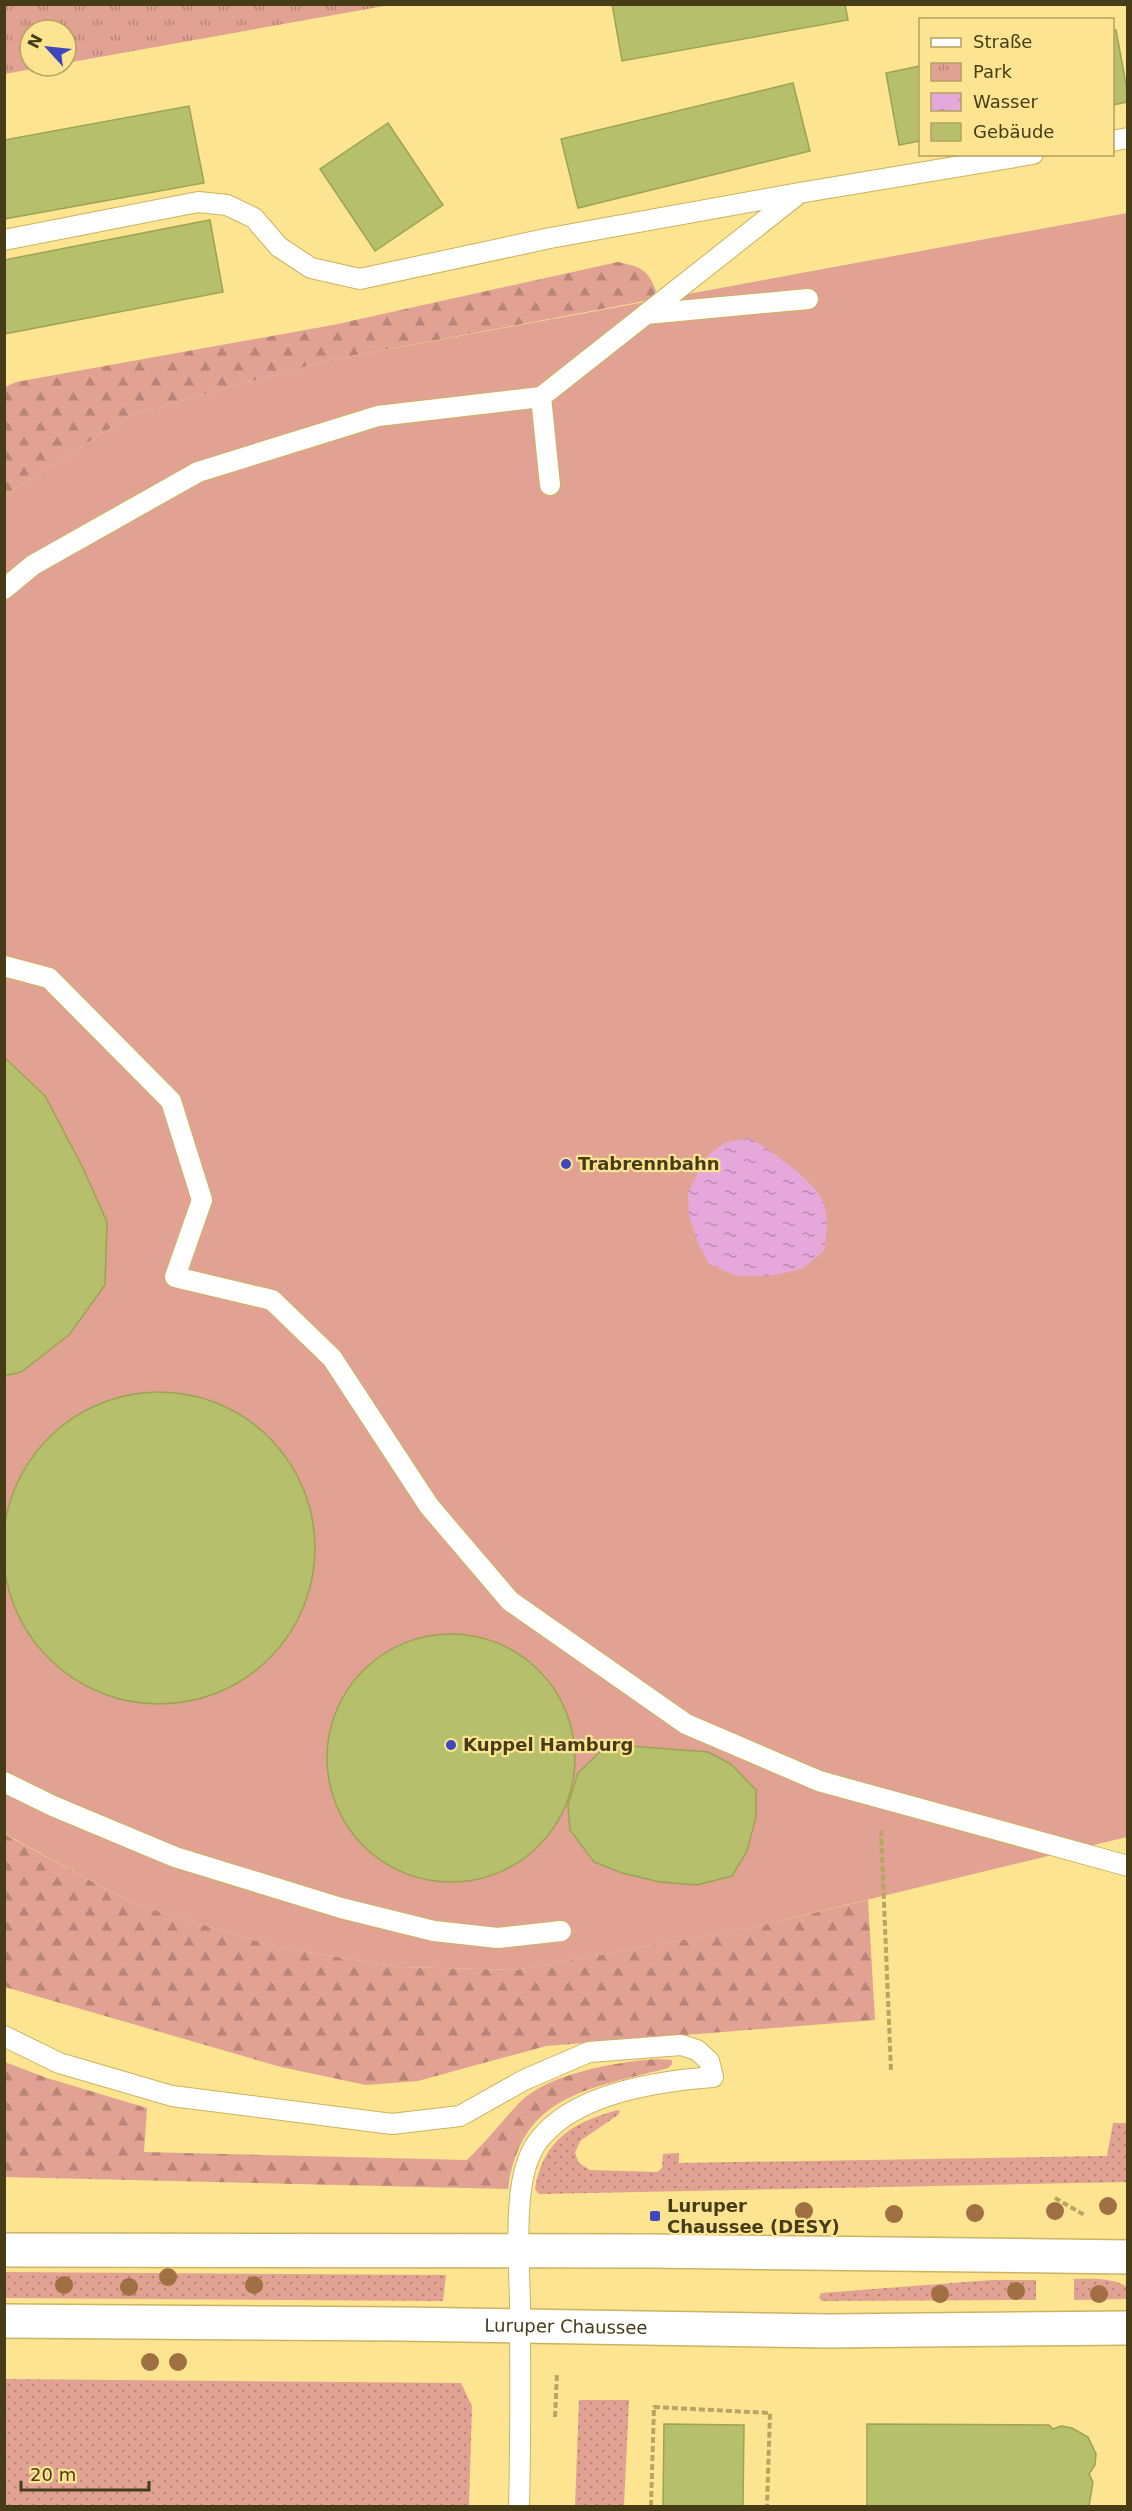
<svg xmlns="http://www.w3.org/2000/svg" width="1132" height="2511" font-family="'DejaVu Sans',sans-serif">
  <defs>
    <pattern id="grass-dots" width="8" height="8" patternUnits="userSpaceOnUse" patternTransform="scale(1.5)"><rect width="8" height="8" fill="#e1a293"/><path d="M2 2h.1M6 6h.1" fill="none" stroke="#b88577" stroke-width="1.8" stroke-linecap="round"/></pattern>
    <pattern id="forest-firs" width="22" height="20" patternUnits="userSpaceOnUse" patternTransform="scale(1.5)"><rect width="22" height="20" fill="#e1a293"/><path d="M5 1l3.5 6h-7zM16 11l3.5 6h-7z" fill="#b88577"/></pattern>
    <pattern id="park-tufts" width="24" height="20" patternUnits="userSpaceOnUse" patternTransform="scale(1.5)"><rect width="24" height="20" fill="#e1a293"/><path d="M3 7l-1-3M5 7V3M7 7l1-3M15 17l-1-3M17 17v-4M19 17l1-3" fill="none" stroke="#b88577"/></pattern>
    <pattern id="water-ripples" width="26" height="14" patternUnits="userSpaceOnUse" patternTransform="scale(1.5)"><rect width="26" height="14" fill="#e6a7da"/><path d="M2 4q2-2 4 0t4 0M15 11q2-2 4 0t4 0" fill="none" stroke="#bc89b0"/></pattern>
  </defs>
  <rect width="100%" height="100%" fill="#fce490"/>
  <!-- grass -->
  <path fill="url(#grass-dots)" d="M618,2110L620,2111L618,2115L580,2141L575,2153L579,2163L590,2170L657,2172L662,2168L663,2154L679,2153V2163L1107,2156L1113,2123H1127V2182L539,2194L535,2189C543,2139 574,2122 618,2110Z
    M5,2272L446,2275L443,2301L5,2298Z
    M1074,2279C1093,2279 1110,2277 1127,2287V2299L1074,2300Z
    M992,2280H1036V2300L822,2301L819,2298L821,2293Z
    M4,2379L461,2383L472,2406L469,2506H5Z
    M579,2400H629L624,2506H575Z"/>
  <!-- forest -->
  <path fill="url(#forest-firs)" d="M618,262C641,267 648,269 656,291L650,300L330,360L133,414L5,495V387L16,382L333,325Z
    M4,1834L132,1903L277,1947L399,1967L515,1970L755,1927L868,1900L875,2020L546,2046L418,2081L366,2085L281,2067L5,1987Z
    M656,2059L672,2060V2064L668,2068C589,2089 521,2094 508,2189L5,2177V2062L47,2078L147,2108L144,2152L467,2160C486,2142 502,2121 520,2102C549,2073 617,2062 656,2059Z"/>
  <!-- park -->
  <path fill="url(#park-tufts)" d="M5,4H390V5L66,63V30H30V66H48L5,74Z"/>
  <!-- garden -->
  <path fill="#e1a293" d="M1127,213V1837L755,1927L515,1970L399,1967L277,1947L132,1903L5,1834V495L133,414L330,360Z"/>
  <!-- water -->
  <path fill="url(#water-ripples)" d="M749,1138C769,1148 805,1175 818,1193C830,1208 827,1234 824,1251L802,1269L769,1276H737L709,1264L697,1241L689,1215L688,1192L707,1156L726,1142Z"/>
  <!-- building -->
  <path fill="#b6bf6c" stroke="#9ca451" stroke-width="1.5" d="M612,4H845L848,20L622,61Z
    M1112,30H1116L1128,95V102L1112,105Z
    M920,66V141L899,145L886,73Z
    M793,83L810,151L578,208L561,139Z
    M189,106L204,183L4,219V140Z
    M388,123L443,205L375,251L320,169Z
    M210,220L223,292L4,334V260Z
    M4,1057L45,1096L82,1166L107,1222L105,1285L69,1335L21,1372L4,1376Z
    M3 1548a156 156 0 1 1 312 0a156 156 0 1 1-312 0Z
    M327 1758a124 124 0 1 1 248 0a124 124 0 1 1-248 0Z
    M630,1746L708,1752L731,1764L756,1790V1817L747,1851L732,1876L697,1885L660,1882L622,1873L594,1862L570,1830L568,1805L578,1773L602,1750Z
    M664,2424L744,2425L743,2506H663Z
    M867,2424L1049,2425L1053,2429L1061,2426L1072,2428L1088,2437L1096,2454L1095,2465L1089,2474L1093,2482L1089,2506H867Z"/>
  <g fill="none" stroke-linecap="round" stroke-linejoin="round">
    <!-- lane casing -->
    <g stroke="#cbb360" stroke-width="22">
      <path id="lane" d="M1112,141L1128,138
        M4,240L198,202L227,205L254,218L279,247L311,268L360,279L550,238L799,193L1033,154
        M646,314L808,299
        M541,397L550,485
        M4,589L33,565L198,472L378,416L541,397L797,195
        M4,966L49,978L171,1101L202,1200L175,1277L272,1300L332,1358L429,1506L510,1601L686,1724L819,1781L1128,1866
        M4,1782L53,1806L175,1857L341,1908L434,1931L498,1938L561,1931
        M4,2036L59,2063L172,2096L392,2124L460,2116L524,2080L589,2052L681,2045L697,2050L709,2061L713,2077C660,2081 581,2093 544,2134C531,2147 525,2166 522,2183C516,2220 519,2264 520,2302C520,2370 521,2438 519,2506"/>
    </g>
    <!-- secondary casing -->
    <g stroke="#cbb360" stroke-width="36">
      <g id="secondary">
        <path d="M4,2250L650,2251L1128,2257"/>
        <path id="s1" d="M4,2321L399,2324L829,2331L1128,2328"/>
      </g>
    </g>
    <!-- path -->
    <path stroke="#b8a563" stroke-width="4" stroke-dasharray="6 3" stroke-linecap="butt" d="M881,1830L891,2071
      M1055,2198L1086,2216
      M555,2417L557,2373
      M651,2506L654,2407L770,2413L767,2506"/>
    <!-- lane -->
    <use href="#lane" stroke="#fff" stroke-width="20"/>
    <!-- secondary -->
    <use href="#secondary" stroke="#fff" stroke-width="33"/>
  </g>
  <!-- trees -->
  <g fill="#a06f42">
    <circle cx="1108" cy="2206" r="9"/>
    <circle cx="804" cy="2211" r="9"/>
    <circle cx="1055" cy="2211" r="9"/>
    <circle cx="975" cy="2213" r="9"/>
    <circle cx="894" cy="2214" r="9"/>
    <circle cx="168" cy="2277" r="9"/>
    <circle cx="64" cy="2285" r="9"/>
    <circle cx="254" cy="2285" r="9"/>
    <circle cx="129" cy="2287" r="9"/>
    <circle cx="1016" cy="2291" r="9"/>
    <circle cx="940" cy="2294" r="9"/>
    <circle cx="1099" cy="2294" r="9"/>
    <circle cx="150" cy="2362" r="9"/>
    <circle cx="178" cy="2362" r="9"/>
  </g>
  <!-- markers -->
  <g fill="#3e47bb" stroke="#fce490" stroke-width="2">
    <circle cx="566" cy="1164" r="6"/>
    <circle cx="451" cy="1745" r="6"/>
    <rect x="649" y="2210" width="12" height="12" rx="3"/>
  </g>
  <g text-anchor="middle" stroke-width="4.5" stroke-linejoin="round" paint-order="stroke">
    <!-- poi labels -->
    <g font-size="18" font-weight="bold" fill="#463c18" stroke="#fce490" text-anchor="start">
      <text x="578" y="1170">Trabrennbahn</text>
      <text x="463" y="1751">Kuppel Hamburg</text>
      <text x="667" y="2212">Luruper<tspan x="667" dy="21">Chaussee (DESY)</tspan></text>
    </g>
    <!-- street labels -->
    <g font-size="18" fill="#463c18" stroke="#fce490">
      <text dy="6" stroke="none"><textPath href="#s1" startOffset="562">Luruper Chaussee</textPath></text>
    </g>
  </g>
  <!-- border -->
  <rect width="1132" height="2511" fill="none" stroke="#463c18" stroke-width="12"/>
  <!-- legend -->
  <rect x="919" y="18" width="195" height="138" fill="#fce490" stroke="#b3a160" stroke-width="1.5"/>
  <rect x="931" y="38" width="30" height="9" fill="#ffffff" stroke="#b3a160" stroke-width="1.5"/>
  <text x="973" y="48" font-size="18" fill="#463c18">Straße</text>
  <rect x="931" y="63" width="30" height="18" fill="url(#park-tufts)" stroke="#b3a160" stroke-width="1.5"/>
  <text x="973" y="78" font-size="18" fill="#463c18">Park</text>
  <rect x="931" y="93" width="30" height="18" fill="url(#water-ripples)" stroke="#b3a160" stroke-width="1.5"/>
  <text x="973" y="108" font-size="18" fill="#463c18">Wasser</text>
  <rect x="931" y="123" width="30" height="18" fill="#b6bf6c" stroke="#b3a160" stroke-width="1.5"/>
  <text x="973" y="138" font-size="18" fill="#463c18">Gebäude</text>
  <!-- north arrow -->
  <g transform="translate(48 48) rotate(297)"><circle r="28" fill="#fce490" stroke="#b3a160" stroke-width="1.5"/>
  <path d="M0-4.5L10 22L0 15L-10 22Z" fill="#3e47bb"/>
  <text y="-9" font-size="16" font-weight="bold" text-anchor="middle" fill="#463c18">N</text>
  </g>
  <!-- scale -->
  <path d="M21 2481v9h128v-9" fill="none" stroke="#463c18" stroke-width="3"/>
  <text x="30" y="2481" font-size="18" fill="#463c18" stroke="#fce490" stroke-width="4.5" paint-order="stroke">20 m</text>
</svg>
